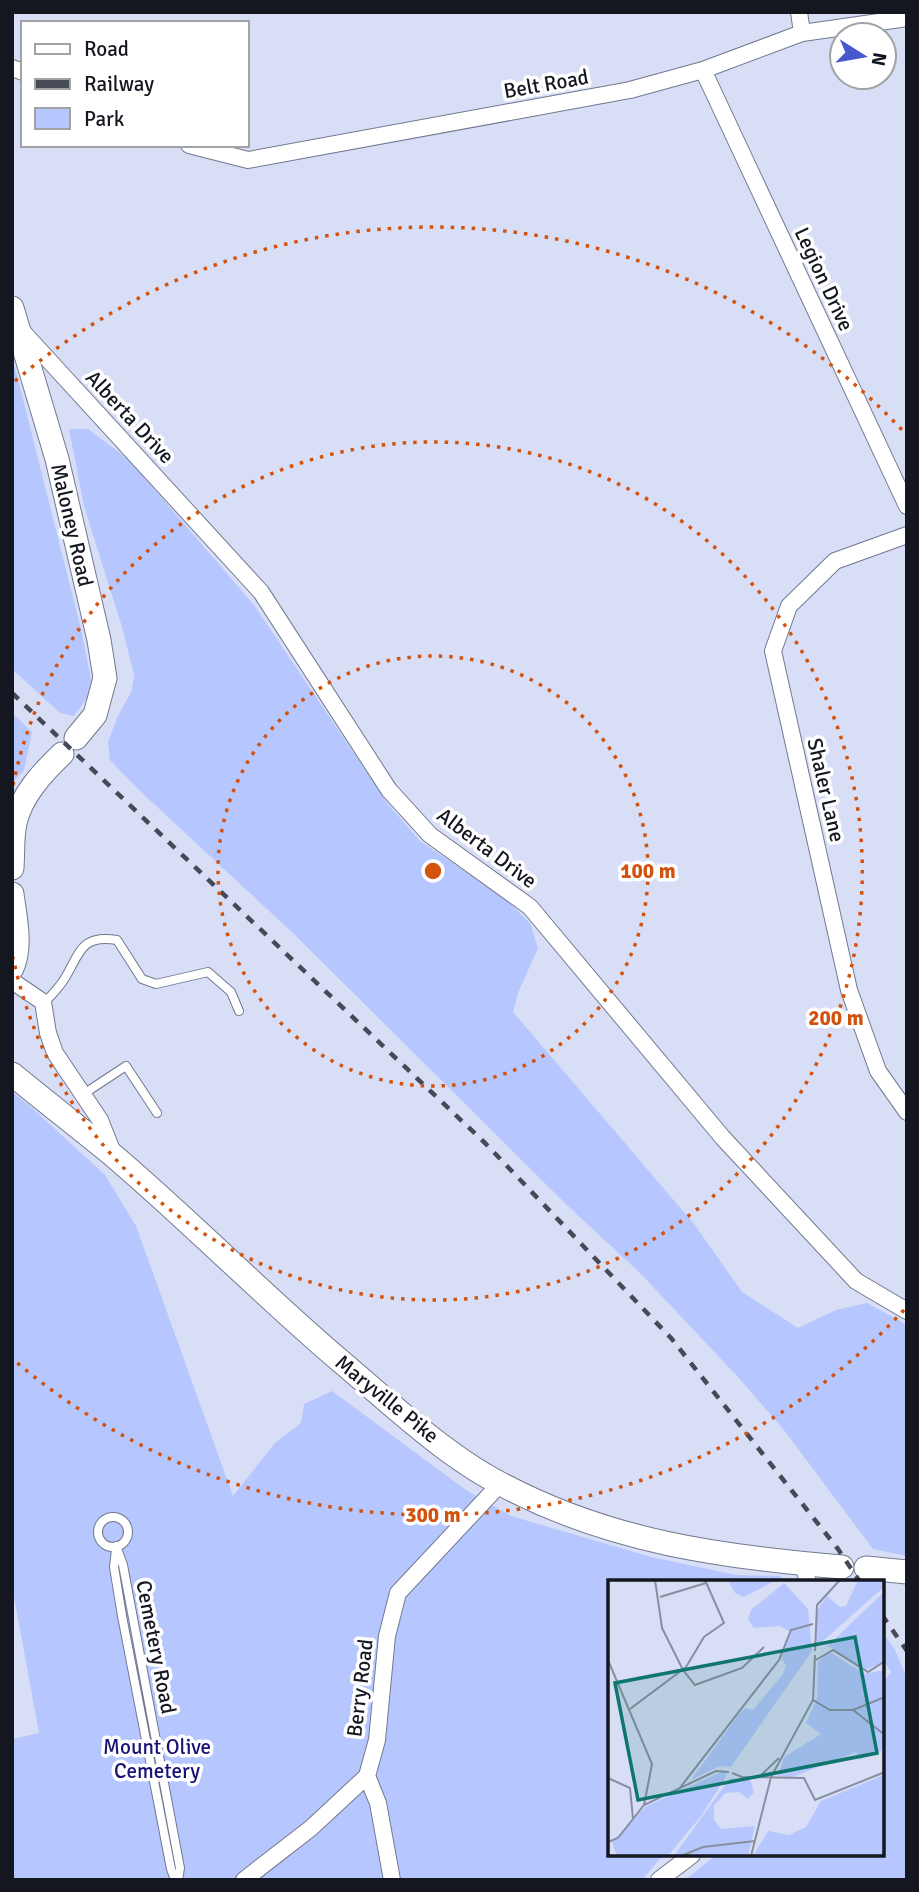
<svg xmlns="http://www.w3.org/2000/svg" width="919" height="1892" font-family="Signika,sans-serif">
  <rect width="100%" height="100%" fill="#d7def6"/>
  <!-- green -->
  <path fill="#b6c6fe" d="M12,356L81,629L93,690L74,716L60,713L12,669Z
    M69,429H88L128,459L254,605L388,804L420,841L502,896L530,923L538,948L518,993L513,1012L694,1224L742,1292L798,1328L836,1310L867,1303L907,1325V1556L873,1549L784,1430L738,1377L641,1274L569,1207L295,935L141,792L110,760L108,742L117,718L132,690L134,675L122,627L84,506Z
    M12,713L32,732L24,770L12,783Z
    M12,1092L32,1108L105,1175L136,1226L233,1496L275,1443L301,1423L304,1404L332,1391L466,1490L511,1516L651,1557L736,1575L780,1576L785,1582H609V1855H663L642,1880H12V1739L39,1733L12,1586Z
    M882,1631L895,1650L907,1678V1880H685L716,1855H882V1684L891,1672L882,1658Z"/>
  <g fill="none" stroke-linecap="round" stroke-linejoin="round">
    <!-- lane casing -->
    <g stroke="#72798e" stroke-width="10">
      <path id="lane" d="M44,1003C52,995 59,988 65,978C80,953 81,934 117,940L142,979L156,984L208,972L231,992L239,1011
        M82,1095L126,1066L157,1113
        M98 1532a15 15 0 1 1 30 0a15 15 0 1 1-30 0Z
        M116,1546L123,1565L180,1868L178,1880
        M116,1549L114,1567L122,1616L171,1869L175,1880"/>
    </g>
    <!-- street casing -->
    <g stroke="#72798e" stroke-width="18">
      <path id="street" d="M799,12L802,33
        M12,68L23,72
        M703,70L907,506
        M189,145L248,160L630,90L703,70L802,33L907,18
        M22,331L261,592L389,790L430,835L530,907L723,1138L856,1281L907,1311
        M907,535L835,561L789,606L773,651L849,990L878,1071L907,1112
        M12,981L43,1002L48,1033L55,1053L100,1120L113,1153
        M803,1564L808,1582
        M367,1776L378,1803L392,1880
        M244,1880L311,1828L367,1776L377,1740L387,1636L398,1593L500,1484
        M659,1880L692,1855"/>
    </g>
    <!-- secondary casing -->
    <g stroke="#72798e" stroke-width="25">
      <path id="secondary" d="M12,308L57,459L99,640L105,678L95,715L76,738
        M12,868C13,853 12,837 15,823C21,796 42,773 62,754
        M12,894C15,917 22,946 12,968
        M12,1074C46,1102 81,1129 115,1157C191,1222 262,1294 338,1359C388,1401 443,1454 501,1484C610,1542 722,1557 842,1567
        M866,1568L907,1572"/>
    </g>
    <!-- lane -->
    <use href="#lane" stroke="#fff" stroke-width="8"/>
    <!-- street -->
    <use href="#street" stroke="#fff" stroke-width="16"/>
    <!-- secondary -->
    <use href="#secondary" stroke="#fff" stroke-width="23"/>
    <!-- rail -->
    <path stroke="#464a56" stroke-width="4.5" stroke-dasharray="9 9" stroke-linecap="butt" d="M12,693L485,1143L671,1338L838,1549L860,1582
      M882,1615L907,1651"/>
  </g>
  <!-- distance rings -->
  <g fill="none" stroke="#d3520e" stroke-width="3.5" stroke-dasharray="3.5 7">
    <circle cx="433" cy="871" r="215"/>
    <path d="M13 785A429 429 0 1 1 13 957"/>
    <path d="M904 1310A644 644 0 0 1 15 1361M15 381A644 644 0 0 1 904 432"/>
  </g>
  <g text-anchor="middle" stroke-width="7" stroke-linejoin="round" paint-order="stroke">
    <!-- street labels -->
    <g font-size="21" fill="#14171f" stroke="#fff">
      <text transform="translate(546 84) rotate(-10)" y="7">Belt Road</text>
      <text transform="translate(824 279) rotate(65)" y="7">Legion Drive</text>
      <text transform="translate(130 417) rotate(47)" y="7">Alberta Drive</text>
      <text transform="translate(72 525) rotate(77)" y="7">Maloney Road</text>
      <text transform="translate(826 790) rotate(77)" y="7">Shaler Lane</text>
      <text transform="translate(487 848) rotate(37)" y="7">Alberta Drive</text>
      <text transform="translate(387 1399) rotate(39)" y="7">Maryville Pike</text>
      <text transform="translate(156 1647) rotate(79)" y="7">Cemetery Road</text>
      <text transform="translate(360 1688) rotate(-83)" y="7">Berry Road</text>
    </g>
    <!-- park labels -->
    <g font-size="21" fill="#171273" stroke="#fff">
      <text x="157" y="1754">Mount Olive<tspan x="157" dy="24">Cemetery</tspan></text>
    </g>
  </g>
  <!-- overview -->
  <g transform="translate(608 1580)">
    <rect width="276" height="276" fill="#d7def6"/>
    <path d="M120,0H168L136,17L127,13ZM250,0H276V7L208,67V32L219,16L232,27L238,26ZM176,3L200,29L204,71L123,187L112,186L83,200L131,134L137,128L145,130L175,94L178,86L173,78L183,52L171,46L146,48L140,39L143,30ZM276,12V82L257,90L220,66L209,76ZM222,72L256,94L276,90V170L251,180L248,172L182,198L170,196L176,177L213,154L198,143L209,118L210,82ZM115,191L119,195L93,236L60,276H9L4,262L37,227ZM276,195V276H145L160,251L181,255L198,247L213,221ZM122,198L142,199L146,212L140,219L131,212L117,213L106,226V240L113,249L147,246L140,276H66Z" fill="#b6c6fe"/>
    <path fill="none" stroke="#898ea0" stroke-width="2" d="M47,0L54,48L75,90L87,105L134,88L156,67M52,17L98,3M207,71L209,25L232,0M0,80L44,184L36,225M208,80L225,70L260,92L277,81M205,120L222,130H245L277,155M22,129L78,87L96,57L116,43L97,0M245,130L277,117M124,193L134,197L196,198L207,220L277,192M153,195L171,178M0,198L22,208L25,239M71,209L171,80L183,50L205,44M0,262L10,258L36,225L108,191L121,192M73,276L95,267L147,261M143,276L163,197L205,120L207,75"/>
    <path fill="#0f766e" fill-opacity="0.15" stroke="#0f766e" stroke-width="3.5" d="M247,57L269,173L30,220L7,103Z"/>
    <rect width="276" height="276" fill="none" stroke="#14171f" stroke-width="3.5"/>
  </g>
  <circle cx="433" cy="871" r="10" fill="#d3520e" stroke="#fff" stroke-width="3.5"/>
  <g font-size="21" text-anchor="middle" font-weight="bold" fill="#d3520e" stroke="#fff" stroke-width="7" stroke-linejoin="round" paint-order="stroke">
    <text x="648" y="878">100 m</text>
    <text x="836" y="1025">200 m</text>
    <text x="433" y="1522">300 m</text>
  </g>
  <!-- border -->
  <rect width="919" height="1892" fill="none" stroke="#14171f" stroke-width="28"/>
  <!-- legend -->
  <rect x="21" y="21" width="228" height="126" fill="#ffffff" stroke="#a1a2a5" stroke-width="2"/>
  <rect x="35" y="44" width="35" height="10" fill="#ffffff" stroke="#a1a2a5" stroke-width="2"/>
  <text x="84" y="56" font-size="21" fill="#14171f">Road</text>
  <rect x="35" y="79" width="35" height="10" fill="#464a56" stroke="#a1a2a5" stroke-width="2"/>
  <text x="84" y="91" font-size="21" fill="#14171f">Railway</text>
  <rect x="35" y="108" width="35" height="21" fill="#b6c6fe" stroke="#a1a2a5" stroke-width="2"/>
  <text x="84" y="126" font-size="21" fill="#14171f">Park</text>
  <!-- north arrow -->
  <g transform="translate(863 56) rotate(101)"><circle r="33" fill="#ffffff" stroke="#a1a2a5" stroke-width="2"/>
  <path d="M0-5L12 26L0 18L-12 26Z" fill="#4859cd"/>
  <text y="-10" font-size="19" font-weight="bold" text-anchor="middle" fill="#14171f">N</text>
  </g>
</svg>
